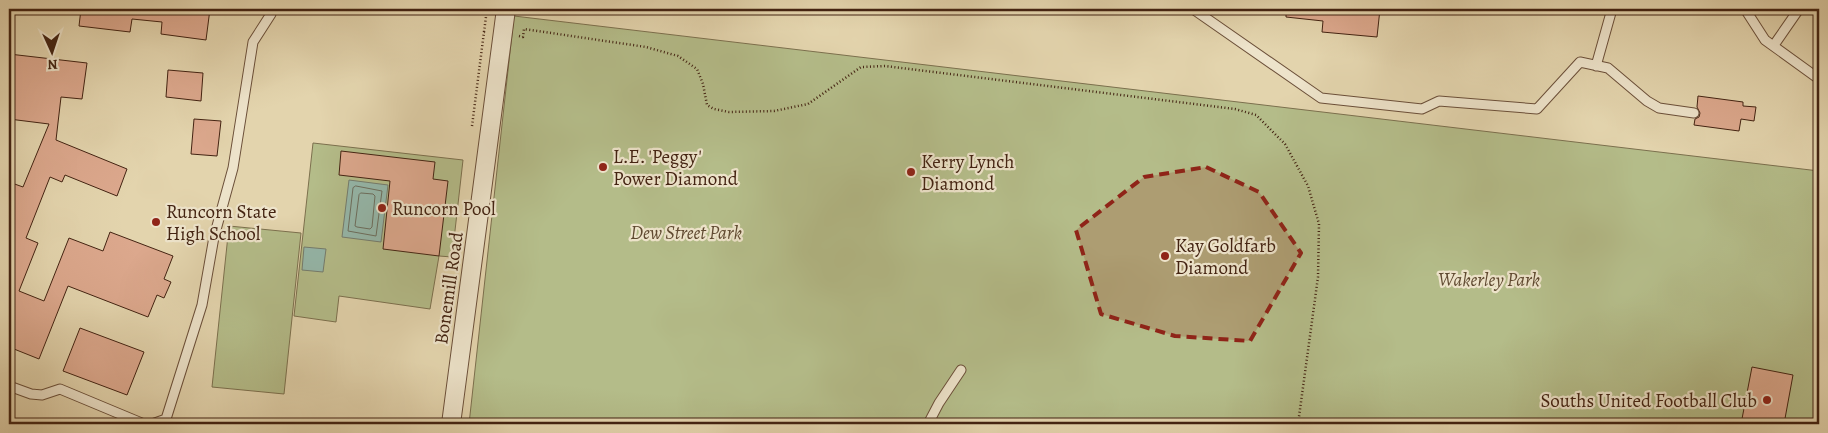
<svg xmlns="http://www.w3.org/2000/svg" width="1828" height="433" font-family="Alegreya,serif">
  <rect width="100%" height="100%" fill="#e3d4ad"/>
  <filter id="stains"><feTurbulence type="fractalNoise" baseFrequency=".004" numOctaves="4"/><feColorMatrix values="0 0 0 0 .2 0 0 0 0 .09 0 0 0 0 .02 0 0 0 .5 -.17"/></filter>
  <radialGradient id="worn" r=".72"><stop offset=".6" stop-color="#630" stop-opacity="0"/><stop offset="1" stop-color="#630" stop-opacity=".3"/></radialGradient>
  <!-- green -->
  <path fill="#b4bc89" stroke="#7c704e" d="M514,16L1819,171V424H469Z
    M313,143L463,160L452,257L439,256L430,309L339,296L336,322L294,316Z
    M229,226L301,233L284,394L212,387Z"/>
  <!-- water -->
  <path fill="#95b8ab" stroke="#747c6e" d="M349,180L388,185L381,242L342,237Z
    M304,247L326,249L323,272L302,270Z"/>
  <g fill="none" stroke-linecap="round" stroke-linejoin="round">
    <!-- shore -->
    <path stroke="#6c6e5e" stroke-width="1" d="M356,186L382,191L376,236L348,231L353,188Z
      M361,193L373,194L375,196L372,227L370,229L357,227L355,226L359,195Z"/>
  </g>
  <!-- building -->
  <path fill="#dca88d" stroke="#432312" d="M81,9H210L206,40L161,34L162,22L132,19L130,32L79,26Z
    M1286,9H1380L1377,37L1322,32L1323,21L1286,17Z
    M9,54L87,63L82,99L61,97L56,140L127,169L117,196L65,175L62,182L50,177L26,238L38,243L19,291L44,301L69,238L103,251L110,232L173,256L164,279L171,282L164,298L157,295L148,317L68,286L39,359L9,347V182L23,187L49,124L9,119Z
    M168,70L203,73L201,101L166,97Z
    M1698,96L1743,102V106L1756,107L1754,121L1741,119L1739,131L1694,125L1695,119L1699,117L1700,113L1697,107Z
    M194,119L221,121L217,156L191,154Z
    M341,151L435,162L433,179L448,181L439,256L383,249L390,181L339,175Z
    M80,328L144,352L127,395L63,371Z
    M1752,367L1793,375L1784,424H1741Z"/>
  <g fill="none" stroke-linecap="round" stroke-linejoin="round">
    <!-- lane casing -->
    <g stroke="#6b4f39" stroke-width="11">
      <path id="lane" d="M1193,9L1321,98L1422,109L1439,101L1537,109L1580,62L1608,68L1647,101L1659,108L1694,113
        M1745,9L1765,40L1819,79
        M1774,45L1799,9
        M1596,66L1612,9
        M9,386L31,394L42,395L60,389L144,424
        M152,424L166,419L202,305L214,237L233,168L253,42L271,14L272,9
        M928,424L939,403L961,370"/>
    </g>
    <!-- street casing -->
    <g stroke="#6b4f39" stroke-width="20">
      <path id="street" d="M451,424L506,9"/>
    </g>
    <!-- path -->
    <path stroke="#432312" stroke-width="2.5" stroke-dasharray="1 2.5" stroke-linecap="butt" d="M484,32L487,9
      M519,36L523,37L524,29L646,47L678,56L697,69L703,84L707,105L714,109L729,112L774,111L808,104L861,67L885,66L1235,109L1256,115L1285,144L1308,186L1319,224L1318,277L1298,424
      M472,126L484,32H486"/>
    <!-- lane -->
    <use href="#lane" stroke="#ede3ca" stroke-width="9"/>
    <!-- street -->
    <use href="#street" stroke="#ede3ca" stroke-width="18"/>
  </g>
  <!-- marked area -->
  <path fill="#8f2418" fill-opacity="0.2" stroke="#8f2418" stroke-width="4" stroke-dasharray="10 6" stroke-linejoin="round" d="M1206,167L1259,192L1301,253L1250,341L1175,336L1101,314L1076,230L1144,177Z"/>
  <!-- markers -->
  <g fill="#8f2418" stroke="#ede3ca" stroke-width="2">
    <circle cx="603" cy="167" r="5"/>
    <circle cx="911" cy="172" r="5"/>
    <circle cx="382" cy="208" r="5"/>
    <circle cx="156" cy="222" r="5"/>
    <circle cx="1165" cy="256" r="5"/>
    <circle cx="1767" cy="400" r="5"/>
  </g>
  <g text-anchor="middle" stroke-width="4.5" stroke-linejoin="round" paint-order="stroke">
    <!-- poi labels -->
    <g font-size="19" fill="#432312" stroke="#ede3ca" text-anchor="start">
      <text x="613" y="163">L.E. 'Peggy'<tspan x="613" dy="22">Power Diamond</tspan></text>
      <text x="921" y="168">Kerry Lynch<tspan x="921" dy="22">Diamond</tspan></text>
      <text x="392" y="215">Runcorn Pool</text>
      <text x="166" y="218">Runcorn State<tspan x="166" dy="22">High School</tspan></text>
      <text x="1175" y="252">Kay Goldfarb<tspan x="1175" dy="22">Diamond</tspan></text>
      <text x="1757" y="407" text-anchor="end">Souths United Football Club</text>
    </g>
    <!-- park labels -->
    <g font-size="19" font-style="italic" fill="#5f4930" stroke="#ede3ca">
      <text x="686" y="239">Dew Street Park</text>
      <text x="1489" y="286">Wakerley Park</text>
    </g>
    <!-- street labels -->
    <g font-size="19" fill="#432312" stroke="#ede3ca">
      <text transform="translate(448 288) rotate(-82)" y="7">Bonemill Road</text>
    </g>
  </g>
  <!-- margin -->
  <rect width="1828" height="433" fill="none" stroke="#e3d4ad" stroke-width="30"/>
  <rect x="10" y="10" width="1808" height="413" fill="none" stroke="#432312" stroke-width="2.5"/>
  <rect x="15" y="15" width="1798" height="403" fill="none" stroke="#432312"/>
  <!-- north arrow -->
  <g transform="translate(52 52) rotate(177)" stroke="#ede3ca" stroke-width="4" paint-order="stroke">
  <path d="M0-4L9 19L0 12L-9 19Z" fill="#432312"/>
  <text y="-8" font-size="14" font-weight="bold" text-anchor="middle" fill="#432312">N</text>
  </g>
  <rect width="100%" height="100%" filter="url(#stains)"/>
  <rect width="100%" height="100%" fill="url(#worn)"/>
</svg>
